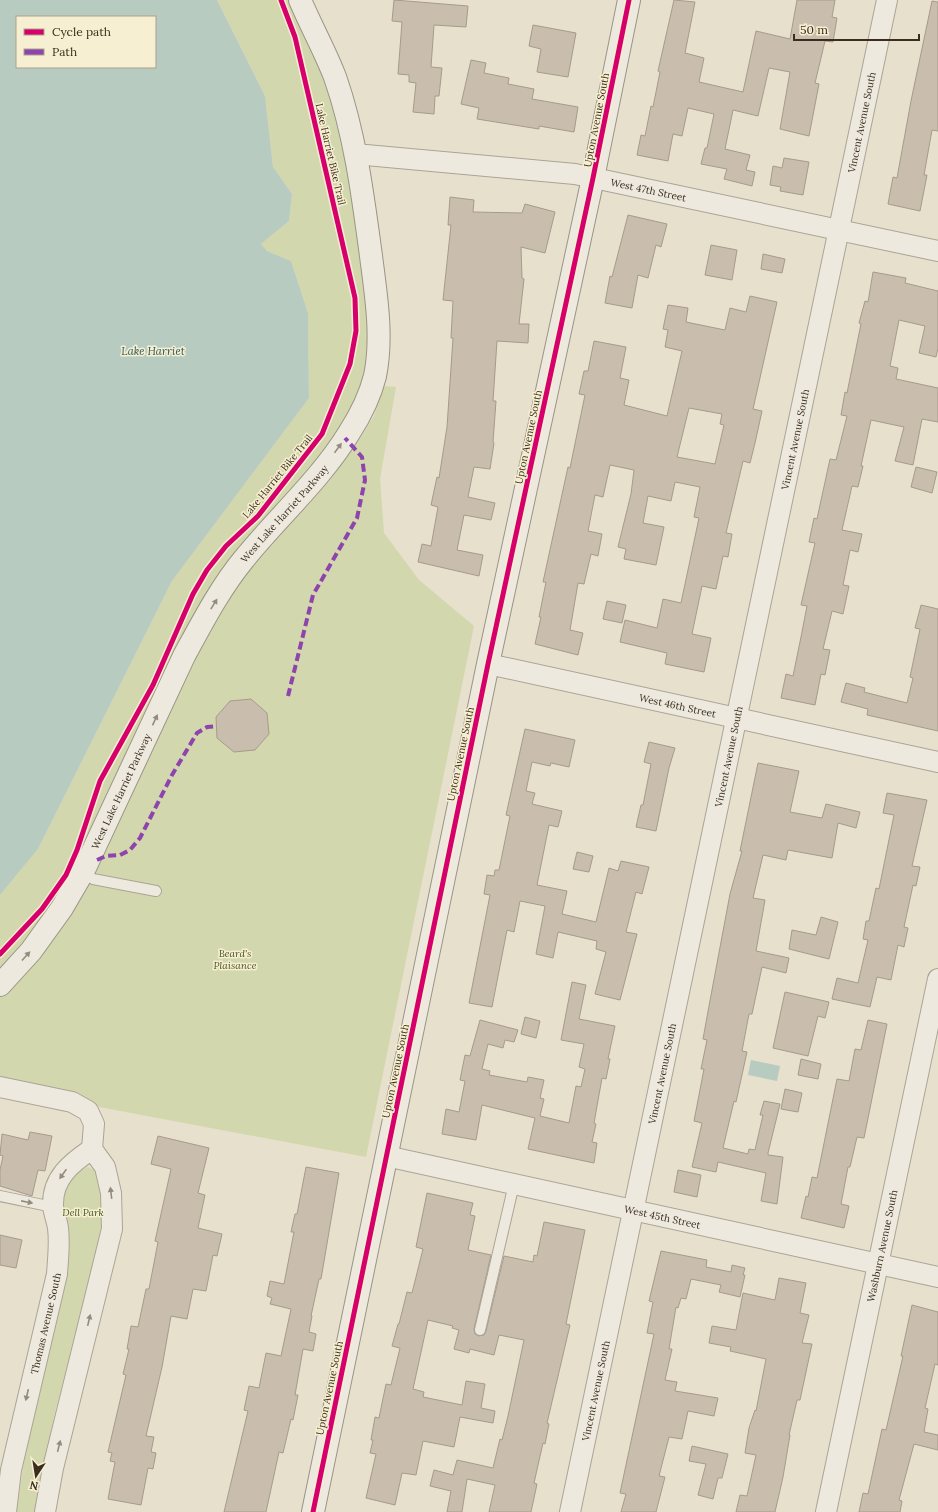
<svg xmlns="http://www.w3.org/2000/svg" width="938" height="1512" font-family="Lora,serif">
  <rect width="100%" height="100%" fill="#e6e0cc"/>
  <!-- green -->
  <path fill="#d3d7ae" d="M217,0H288L301,25L326,84L349,151L371,345L363,408L253,547L109,819L0,985V895L38,849L172,581L309,398L308,313L291,261L267,251L261,244L289,221L292,194L273,167L265,96Z
    M384,386L396,387L380,479L384,533L419,580L474,626L366,1157L99,1107L78,1093L0,1078V996L36,954L226,597L330,480L359,440L374,416Z
    M88,1167L94,1170L102,1194L103,1214L96,1258L54,1416L37,1512H16L64,1214C62,1193 67,1176 88,1167Z"/>
  <!-- water -->
  <path fill="#b8cbc1" fill-rule="evenodd" d="M0,0H217L265,96L273,167L292,194L289,221L261,244L267,251L291,261L308,313L309,398L172,581L38,849L0,895ZM17,17H155V67H17Z
    M751,1060L780,1066L777,1081L748,1075Z"/>
  <!-- building -->
  <path fill="#c9bead" stroke="#a69b8b" fill-rule="evenodd" d="M394,0L468,6L466,27L434,25L431,67L442,68L439,96H435L434,114L413,112L416,83L409,82V75L398,74L402,22L392,21Z
    M674,0L695,2L685,53L704,58L699,82L743,92L756,31L790,39L797,0H835L832,17L837,18L833,42L825,41L815,83L819,84L809,136L780,129L790,72L769,68L758,116L733,110L725,149L750,155L746,170L755,172L752,186L724,179L727,169L701,164L705,148H707L714,114L688,108L682,136L673,134L668,161L637,155L641,135L645,136L651,106L653,107L660,72L658,71Z
    M932,1L938,2V131L932,130L924,175H927L920,211L888,204L893,177L897,178L911,101Z
    M533,25L576,33L568,77L537,72L541,49L529,46Z
    M471,60L486,63L484,73L509,78L508,84L534,89L532,99L578,107L574,132L539,126V129L477,119L479,108L461,104Z
    M784,158L809,162L803,195L780,191L781,187L770,185L773,166L782,168Z
    M450,197L474,200L473,212L522,213L525,204L555,212L545,253L521,247L522,278L524,279L519,324H529L528,343L497,341L493,401H496L493,442L494,443L490,469L474,467L468,497L495,503L491,520L464,515L457,550L483,555L479,576L418,562L422,544L431,546L438,507L431,505L437,477L439,478L447,427L453,338H451L453,301L443,300L451,225H448Z
    M628,215L667,224L661,247L656,245L648,278L638,275L632,308L605,303L610,276L612,277Z
    M711,245L737,250L732,280L705,275Z
    M763,254L785,259L782,273L761,269Z
    M873,272L906,278L905,283L938,291V348L936,357L919,353L925,326L899,320L890,366L898,368L896,379L938,388V422L922,419L913,465L895,461L904,427L871,420L861,466H863L858,487L852,486L842,530L862,534L858,552L850,550L843,585L849,586L843,614L832,611L823,649L830,650L825,675L821,674L815,705L781,698L786,674L793,676L801,637L807,606L801,605L815,543L809,542L814,518L817,519L830,459L836,460L847,416L841,415L845,392L847,393L861,324L859,323L865,301L868,302Z
    M750,296L777,302L753,409L762,411L755,443L750,463L743,461L726,533L732,534L728,557L723,556L716,589L702,586L692,634L711,638L704,672L665,664L667,653L620,642L625,620L657,628L663,599L681,603L699,518L694,517L700,487L675,482L671,501L648,496L643,523L664,527L656,565L624,559L626,549L618,547L631,494L634,470L610,465L603,497L595,495L588,531L602,534L598,556L591,554L584,584L578,583L570,630L583,633L578,655L535,644L541,617H539L546,582H543L568,467L570,468L585,395L579,394L584,371H588L594,341L626,347L620,378L629,380L624,405L667,416L682,351L665,347L668,330L663,329L668,305L688,308L686,322L725,330L730,308L746,312ZM689,408L722,414L720,424L724,425L715,464L677,457Z
    M916,467L937,472L932,493L911,487Z
    M607,601L626,605L622,623L603,619Z
    M921,605L938,609V731L867,715L868,709L841,702L846,683L865,688L864,692L907,703L913,678L910,677L920,629L915,628Z
    M251,699L267,713L269,734L255,750L234,752L217,738L216,717L230,701Z
    M525,729L575,740L569,767L551,763L550,766L532,762L526,791L535,793L532,804L562,811L558,827L549,825L537,885L567,891L562,914L596,922L609,868L618,871L621,861L649,867L642,894L636,892L626,932L637,934L620,1000L595,994L606,952L596,949L597,941L558,932L553,958L536,954L545,906L520,901L514,932L507,930L492,1007L469,1003L490,895L484,894L487,875L494,876L495,870H499L510,816L506,815Z
    M649,742L675,748L669,768L656,831L636,827L641,805H643L651,764L644,762Z
    M758,763L799,771L790,812L822,818L826,804L860,812L856,828L838,823L832,858L788,850L786,860L763,855L753,898L765,900L756,951L789,958L786,973L762,967L752,1014H749L742,1051L747,1052L736,1102L734,1101L723,1148L748,1154L749,1149L755,1150L763,1115H760L764,1101L780,1104L768,1153V1155L783,1157L777,1204L761,1201L766,1173L718,1162L716,1172L692,1167L702,1123L694,1121L704,1069H701L707,1040L703,1039L709,1006L730,894L742,851H740Z
    M887,793L927,800L912,866L920,867L916,886L913,885L904,927L908,928L904,947L898,945L891,980L877,977L870,1007L832,999L837,978L858,983L868,940L863,939L866,921H869L876,888L879,889L894,815L883,813Z
    M577,852L593,856L589,872L573,869Z
    M821,917L838,922L829,959L789,949L792,930L816,935Z
    M572,982L586,985L579,1019L615,1026L608,1059H610L606,1079L602,1078L594,1123L596,1124L592,1142L597,1143L594,1163L528,1149L535,1118L482,1105L476,1140L442,1134L446,1109L459,1112L465,1081L460,1080L465,1055L470,1056L480,1020L518,1030L514,1042L505,1040L503,1048L488,1044L482,1069L490,1071L489,1075L527,1082L528,1077L544,1080L540,1098L544,1099L540,1116L569,1123L576,1086L581,1087L585,1069L579,1067L584,1044L561,1040Z
    M785,992L829,1002L825,1018L818,1016L808,1056L773,1048Z
    M525,1017L540,1021L536,1038L521,1034Z
    M868,1020L887,1024L864,1138L857,1137L850,1167H848L841,1204L849,1206L844,1228L801,1218L806,1196L808,1197L812,1177L817,1178L837,1079L849,1081L855,1049L861,1050Z
    M801,1059L821,1064L818,1079L798,1075Z
    M785,1089L802,1093L798,1112L781,1109Z
    M30,1132L52,1136L45,1171L38,1170L32,1196L0,1186V1170L3,1156L0,1155L2,1134L28,1140Z
    M158,1136L209,1148L198,1193L205,1195L198,1228L222,1234L217,1256L213,1255L206,1291L193,1289L187,1319L171,1316L162,1367L146,1436L154,1437L151,1452L156,1453L153,1469L148,1468L141,1505L108,1499L115,1462L110,1461L112,1453L108,1452L126,1375L123,1374L129,1349H127L131,1326L138,1327L146,1289H149L158,1242L155,1241L171,1169L151,1164Z
    M306,1167L339,1173L321,1279H319L311,1316H312L309,1332L316,1334L313,1351L303,1349L295,1395H298L293,1420L291,1419L283,1453L279,1452L266,1512H224L248,1411L244,1410L249,1386L259,1388L266,1353L281,1356L291,1309L270,1304L272,1298L267,1296L270,1281L284,1284L294,1232H291L295,1214H297Z
    M678,1170L701,1175L697,1197L674,1192Z
    M427,1193L473,1203L470,1215L475,1216L468,1250L491,1255L474,1329L475,1334L479,1336L484,1335L486,1331L504,1256L533,1262L534,1255L537,1256L544,1222L585,1230L566,1324L570,1325L547,1423L549,1424L545,1444L543,1443L534,1483L537,1484L531,1512H489L495,1485L467,1479L462,1512H447L451,1491L430,1486L434,1470L453,1475L457,1460L493,1468L500,1439L502,1440L508,1416L524,1340L499,1335L494,1355L470,1349L469,1353L454,1349L459,1330L452,1328L453,1326L428,1320L413,1389L424,1392L423,1397L462,1405L466,1381L485,1384L481,1408L495,1411L493,1423L460,1417L454,1447L423,1441L416,1475L402,1473L395,1505L366,1498L376,1454L370,1453L373,1440H371L375,1417L379,1418L386,1384L391,1385L400,1348L392,1346L398,1324H399L407,1292L412,1293L423,1249L416,1247Z
    M0,1235L22,1240L16,1268L0,1265Z
    M661,1251L707,1260L706,1267L731,1272L732,1265L745,1268L743,1275H745L740,1297L719,1292L721,1285L691,1279L686,1299L681,1298L678,1308L676,1307L669,1349H672L665,1380L677,1382L675,1391L718,1398L714,1416L688,1411L682,1439L669,1437L659,1476L665,1477L656,1512H621L626,1494L620,1493L654,1334L647,1333L653,1302L649,1301Z
    M779,1278L806,1283L800,1313L809,1315L802,1343L812,1344L800,1400H797L789,1435H790L783,1477L775,1512H736L740,1495L747,1496L756,1455L745,1453L749,1428L755,1410L756,1411L766,1359L730,1351L731,1347L709,1343L712,1326L736,1330L743,1293L775,1300Z
    M912,1305L938,1312V1365L935,1364L925,1408L928,1409L924,1432L938,1435V1450L914,1444L899,1500L902,1501L900,1512H859L863,1493L868,1494L882,1429L886,1430L903,1356H901Z
    M692,1446L728,1454L722,1478H718L713,1499L698,1495L706,1464L689,1461Z"/>
  <g fill="none" stroke-linecap="round" stroke-linejoin="round">
    <!-- lane casing -->
    <g stroke="#aba496" stroke-width="12">
      <path id="lane" d="M83,872L93,879L156,891
        M0,1196L53,1207
        M480,1330L514,1184"/>
    </g>
    <!-- street casing -->
    <g stroke="#aba496" stroke-width="22">
      <g id="street">
        <path id="s1" d="M355,154L575,174L938,251"/>
        <path id="s2" d="M488,664L938,762"/>
        <path d="M0,1087L72,1102L88,1111L94,1124L92,1149L105,1167L111,1193L112,1229L53,1468L45,1512"/>
        <path id="s3" d="M386,1156L938,1277"/>
        <path id="s4" d="M6,1512L11,1470L57,1274C58,1258 60,1243 58,1228C57,1221 54,1214 53,1206C52,1178 71,1163 92,1149"/>
        <path id="s5" d="M570,1512L887,0"/>
        <path id="s6" d="M826,1512L938,979"/>
      </g>
    </g>
    <!-- secondary casing -->
    <g stroke="#9a9485" stroke-width="24">
      <g id="secondary">
        <path id="s7" d="M0,985L31,951L62,908L83,872L184,656C202,623 220,588 244,559C278,517 320,480 349,433C360,416 370,396 375,376C383,337 376,295 371,256C363,196 355,134 335,77C325,51 311,26 300,0"/>
        <path d="M313,1512L488,664L593,178L629,0"/>
      </g>
    </g>
    <!-- lane -->
    <use href="#lane" stroke="#ede9de" stroke-width="10"/>
    <!-- street -->
    <use href="#street" stroke="#ede9de" stroke-width="20"/>
    <!-- secondary -->
    <use href="#secondary" stroke="#ede9de" stroke-width="22"/>
    <!-- quiet -->
    <path stroke="#8e44ad" stroke-width="4" stroke-dasharray="8 4" stroke-linecap="butt" d="M288,696L313,595L357,518L365,480L362,457L345,438
      M97,860L106,856L120,855L130,850L140,838L172,775L197,733L207,727L217,726"/>
    <!-- cycleway casing -->
    <g stroke="#f7efd1" stroke-width="8">
      <path id="cycleway" d="M0,954L42,909L66,875L77,850L100,781L153,685L193,594L207,570L226,546L258,516L322,434L350,364L356,331L355,298L295,37L281,0
        M313,1512L488,664L593,178L629,0"/>
    </g>
    <!-- cycleway -->
    <use href="#cycleway" stroke="#d6006c" stroke-width="5"/>
  </g>
  <!-- one-way arrows -->
  <defs><path id="oneway-solid" d="M-6-.8H1V-3.2L6.5 0L1 3.2V.8H-6Z"/></defs>
  <g fill="#948b7e">
    <use href="#oneway-solid" transform="translate(338 448) rotate(-54)"/>
    <use href="#oneway-solid" transform="translate(214 604) rotate(-58)"/>
    <use href="#oneway-solid" transform="translate(155 720) rotate(-65)"/>
    <use href="#oneway-solid" transform="translate(26 956) rotate(-48)"/>
    <use href="#oneway-solid" transform="translate(63 1174) rotate(125)"/>
    <use href="#oneway-solid" transform="translate(111 1193) rotate(-97)"/>
    <use href="#oneway-solid" transform="translate(27 1202) rotate(11)"/>
    <use href="#oneway-solid" transform="translate(89 1320) rotate(-77)"/>
    <use href="#oneway-solid" transform="translate(27 1395) rotate(103)"/>
    <use href="#oneway-solid" transform="translate(59 1446) rotate(-76)"/>
  </g>
  <g text-anchor="middle" stroke-width="3" stroke-linejoin="round" paint-order="stroke">
    <!-- street labels -->
    <g font-size="10" fill="#3a2d1d" stroke="#f7efd1">
      <text transform="translate(596 120) rotate(-79)" y="4">Upton Avenue South</text>
      <text dy="4" stroke="none"><textPath href="#s5" startOffset="1420">Vincent Avenue South</textPath></text>
      <text transform="translate(331 154) rotate(77)" y="4">Lake Harriet Bike Trail</text>
      <text dy="4" stroke="none"><textPath href="#s1" startOffset="296">West 47th Street</textPath></text>
      <text transform="translate(528 437) rotate(-78)" y="4">Upton Avenue South</text>
      <text dy="4" stroke="none"><textPath href="#s5" startOffset="1096">Vincent Avenue South</textPath></text>
      <text transform="translate(277 476) rotate(-51)" y="4">Lake Harriet Bike Trail</text>
      <text dy="4" stroke="none"><textPath href="#s7" startOffset="554">West Lake Harriet Parkway</textPath></text>
      <text dy="4" stroke="none"><textPath href="#s2" startOffset="194">West 46th Street</textPath></text>
      <text transform="translate(460 754) rotate(-78)" y="4">Upton Avenue South</text>
      <text dy="4" stroke="none"><textPath href="#s5" startOffset="772">Vincent Avenue South</textPath></text>
      <text dy="4" stroke="none"><textPath href="#s7" startOffset="230">West Lake Harriet Parkway</textPath></text>
      <text transform="translate(395 1071) rotate(-78)" y="4">Upton Avenue South</text>
      <text dy="4" stroke="none"><textPath href="#s5" startOffset="448">Vincent Avenue South</textPath></text>
      <text dy="4" stroke="none"><textPath href="#s3" startOffset="283">West 45th Street</textPath></text>
      <text dy="4" stroke="none"><textPath href="#s6" startOffset="272">Washburn Avenue South</textPath></text>
      <text dy="4" stroke="none"><textPath href="#s4" startOffset="193">Thomas Avenue South</textPath></text>
      <text transform="translate(329 1388) rotate(-78)" y="4">Upton Avenue South</text>
      <text dy="4" stroke="none"><textPath href="#s5" startOffset="124">Vincent Avenue South</textPath></text>
    </g>
    <!-- park labels -->
    <g font-size="10" font-style="italic" fill="#465722" stroke="#f7efd1">
      <text x="235" y="957">Beard's<tspan x="235" dy="12">Plaisance</tspan></text>
      <text x="83" y="1216">Dell Park</text>
    </g>
    <!-- water labels -->
    <g font-size="11" font-style="italic" fill="#2b595a" stroke="#f7efd1">
      <text x="153" y="355">Lake Harriet</text>
    </g>
  </g>
  <!-- legend -->
  <rect x="16" y="16" width="140" height="52" fill="#f7efd1" stroke="#aba189"/>
  <rect x="24" y="29" width="20" height="6" fill="#d6006c" stroke="#aba189"/>
  <text x="52" y="36" font-size="12" fill="#3a2d1d">Cycle path</text>
  <rect x="24" y="49" width="20" height="6" fill="#8e44ad" stroke="#aba189"/>
  <text x="52" y="56" font-size="12" fill="#3a2d1d">Path</text>
  <!-- north arrow -->
  <g transform="translate(36 1476) rotate(192)" stroke="#f7efd1" stroke-width="3" paint-order="stroke">
  <path d="M0-3L7 15L0 10L-7 15Z" fill="#3a2d1d"/>
  <text y="-6" font-size="11" font-weight="bold" text-anchor="middle" fill="#3a2d1d">N</text>
  </g>
  <!-- scale -->
  <path d="M794 34v6h125v-6" fill="none" stroke="#3a2d1d" stroke-width="2"/>
  <text x="800" y="34" font-size="12" fill="#3a2d1d" stroke="#f7efd1" stroke-width="3" paint-order="stroke">50 m</text>
</svg>
